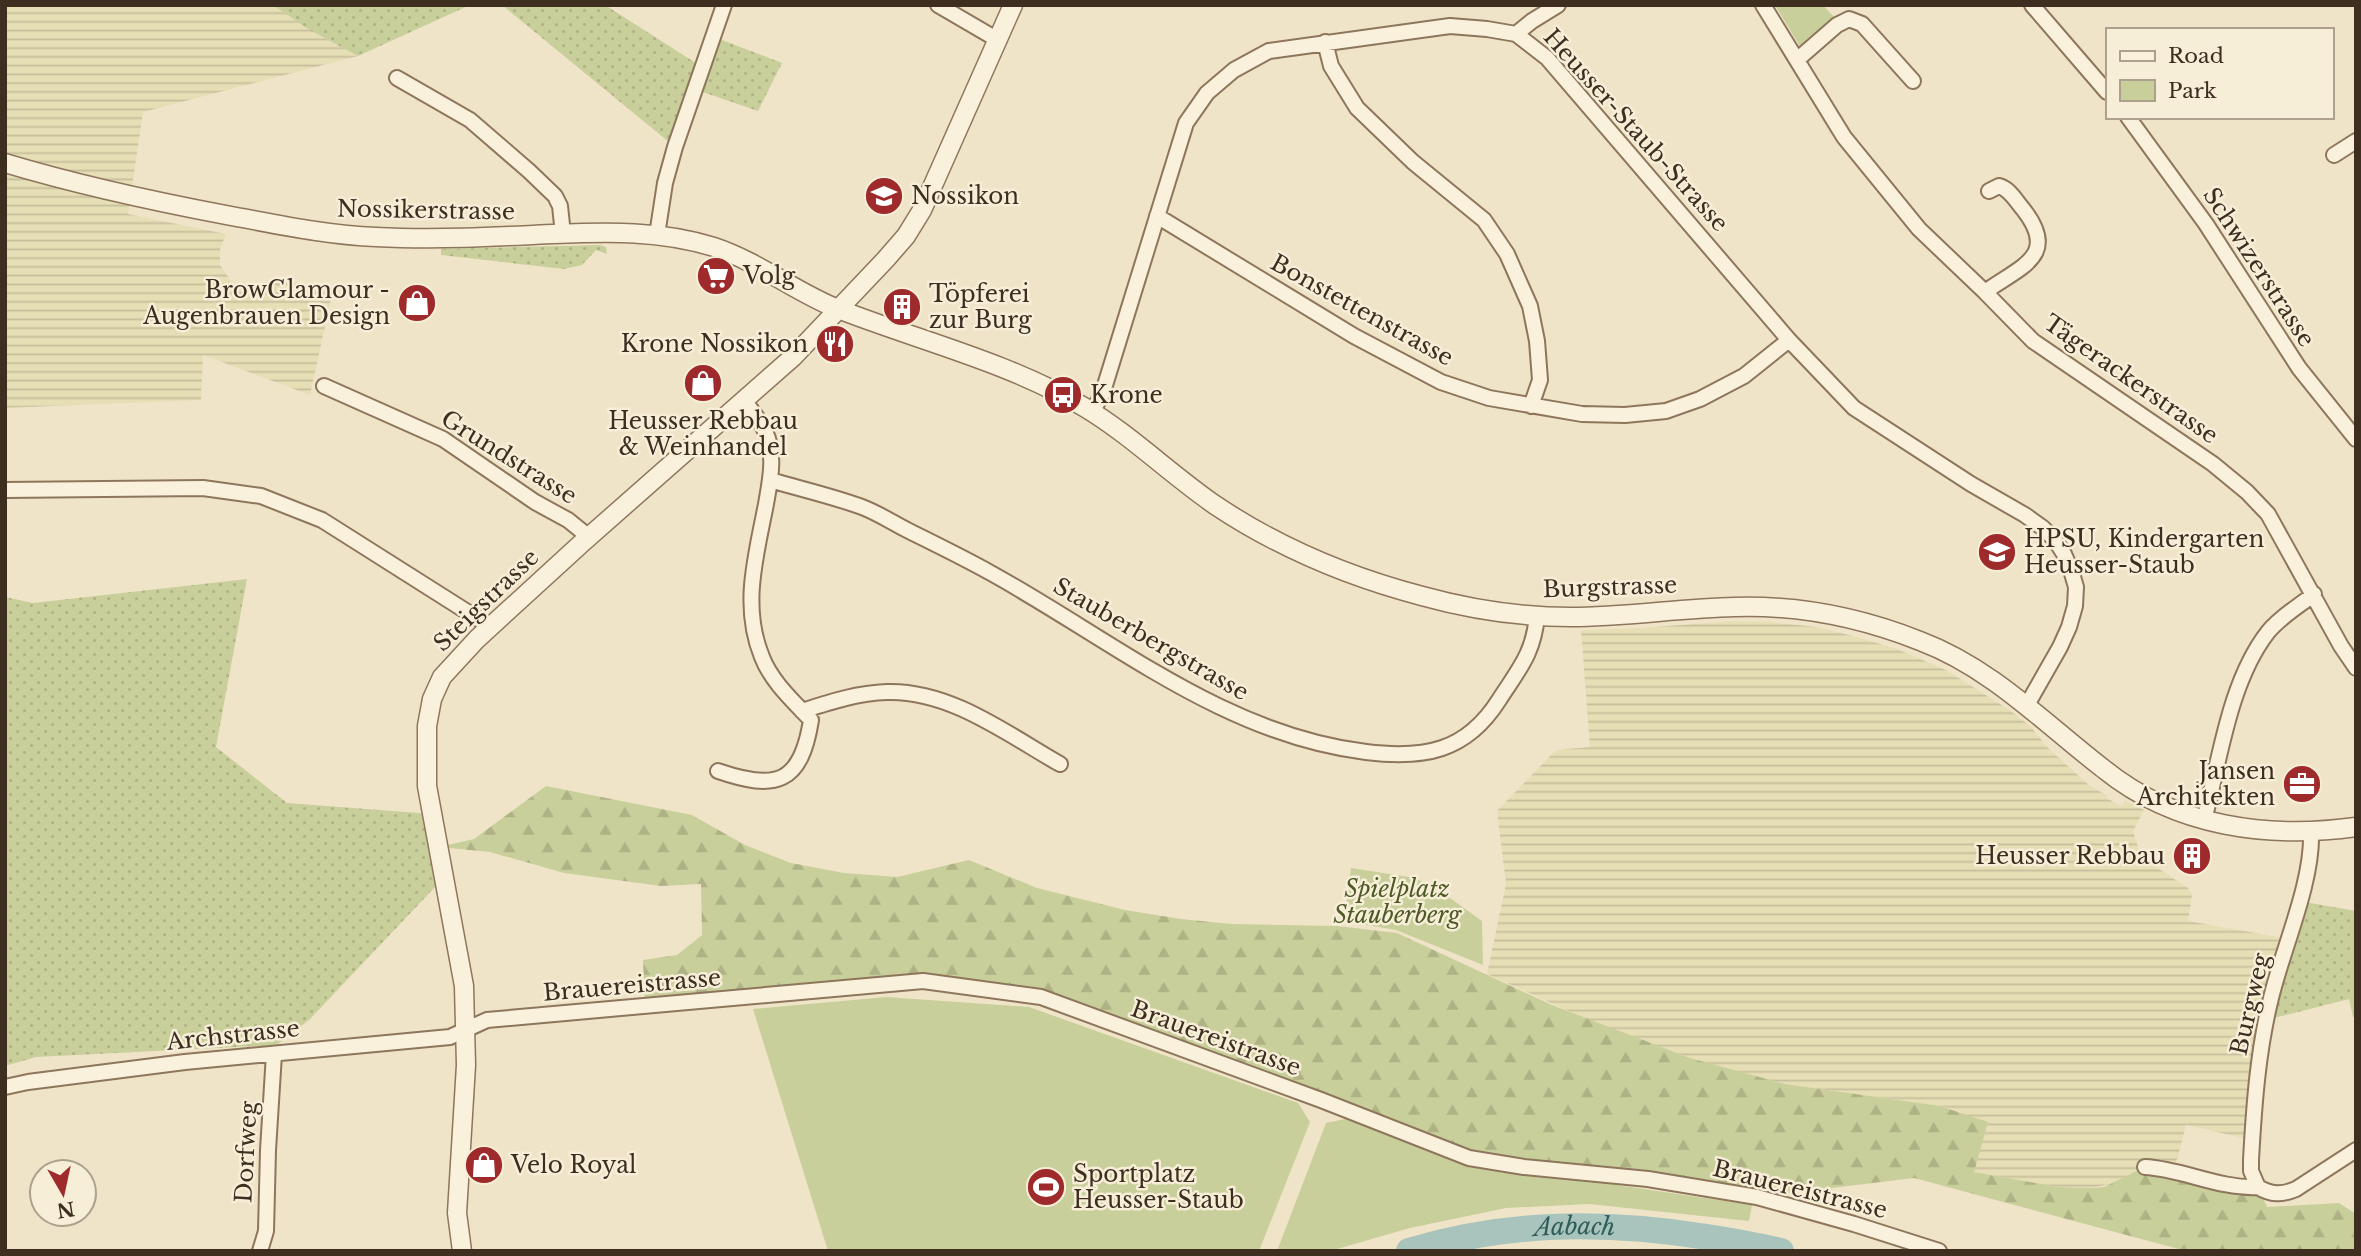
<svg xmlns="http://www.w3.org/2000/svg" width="2361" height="1256" font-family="'Libre Baskerville',serif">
  <defs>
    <pattern id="farmland-rules" width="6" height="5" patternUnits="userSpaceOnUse" patternTransform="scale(1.75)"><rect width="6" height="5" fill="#e6deb5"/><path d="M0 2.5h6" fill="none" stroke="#c6bf9b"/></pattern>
    <pattern id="grass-dots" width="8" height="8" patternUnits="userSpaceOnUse" patternTransform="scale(1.75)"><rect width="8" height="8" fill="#c9cf9b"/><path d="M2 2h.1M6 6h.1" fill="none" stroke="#aeb285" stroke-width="1.8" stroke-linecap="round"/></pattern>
    <pattern id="forest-firs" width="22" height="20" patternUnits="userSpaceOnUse" patternTransform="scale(1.75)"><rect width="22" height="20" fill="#c9cf9b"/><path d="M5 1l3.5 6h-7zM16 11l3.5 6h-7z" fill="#aeb285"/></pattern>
  </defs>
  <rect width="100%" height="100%" fill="#f0e4c8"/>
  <!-- farmland -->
  <path fill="url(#farmland-rules)" d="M5,5H273L309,29L358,56L143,112L128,214L226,234L220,250V265L230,280L240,288H253L272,279L333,290L310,395L203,355L201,400L5,408Z
    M1733,621L1769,622L1817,627L1857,637L1897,649L1946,670L2011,711L2031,727L2048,748L2089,785L2106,795V798L2122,806L2125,801L2144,810L2133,831L2141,857L2188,888L2192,895L2188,921L2289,939L2272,992L2252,1140L2186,1125L2174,1171L2091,1188L2058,1187L1973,1172L1961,1112L1940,1106L1785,1084L1730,1071L1690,1058L1586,1019L1487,974L1506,884L1497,811L1556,750L1590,747L1581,630L1641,628Z"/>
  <!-- grass -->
  <path fill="url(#grass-dots)" d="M273,5H470L358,56L308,29Z
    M502,5H605L702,67L713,34L722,40L782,63L758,111L694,89L675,147Z
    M600,245L606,247L607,254L596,250L582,265L564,269L441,255V249Z
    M247,579L216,747L287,803L432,814L439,847L436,886L310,1019L277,1045L36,1057L5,1066V597L33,603Z
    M2299,901L2356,911V1018L2353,1017L2349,999L2266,1020Z"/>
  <!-- forest -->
  <path fill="url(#forest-firs)" d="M546,786L692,815L745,845L791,863L844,873L897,877L969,860L1037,888L1125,910L1181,919L1231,924L1337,926L1397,933L1552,1005L1690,1058L1785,1084L1940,1106L1988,1122L1974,1172L2058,1187L2091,1188L2104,1187L2145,1167L2258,1187L2267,1207L2339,1203L2356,1214V1251H2186L1914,1178L1757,1197L1469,1158L1041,997L923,981L645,1006L643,960L677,955L702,935L701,884L661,886L564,873L490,852L439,847L474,839Z"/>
  <!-- park -->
  <path fill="#c9cf9b" d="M1775,5H1823L1835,18L1802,50Z
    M1351,868L1415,878L1450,898L1482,921L1483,965L1396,930L1344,921Z
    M886,997L1029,1007L1298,1103L1310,1122L1259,1251H828L753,1009Z
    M1350,1118L1462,1162L1752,1205L1749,1221L1589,1204L1506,1208L1410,1228L1330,1251H1277L1326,1123Z"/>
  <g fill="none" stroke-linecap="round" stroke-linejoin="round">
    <!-- river -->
    <path stroke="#a9c4bc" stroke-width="26" id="s1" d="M1409,1251C1509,1221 1605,1221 1707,1237C1732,1241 1757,1245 1781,1251"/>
    <!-- minor casing -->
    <g stroke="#8d765c" stroke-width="18">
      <path id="minor" d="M938,5L998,40
        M1763,5L1844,137L1919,229L1985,292L2033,341L2213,464L2247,492L2268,514L2341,646L2356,668
        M2032,5L2107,92
        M1516,34L1532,21L1558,5
        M1325,42L1331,66L1357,108L1413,162L1484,220L1507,254L1530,306L1537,341L1540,380L1531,406
        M1798,59L1837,25L1849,19L1862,24L1913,81
        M397,78L470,120L529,171L555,196L560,206L563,234
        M2128,117L2206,224L2299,368L2356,439
        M2334,155L2356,141
        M1157,216L1354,336L1441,382L1489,398L1582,414L1625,415L1666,411L1700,399L1744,376L1789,340
        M657,235L665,183L675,147L724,5
        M1985,292C2021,266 2060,256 2023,209C2016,201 2010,189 1999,186L1989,191
        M324,386L443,439L535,502L568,520L589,537
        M1092,412L1102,395L1186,123L1207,93L1234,70L1269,51L1450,26L1487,29L1516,34L1547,58L1789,340L1854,408L1971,484L2025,515L2043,528L2055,540L2064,554L2071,570L2076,587L2075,606L2069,627L2060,647L2027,705
        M770,480C801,489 832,496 862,507C878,513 893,523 909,531C935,544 962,557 989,572C1111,639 1224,735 1366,752C1424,759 1466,752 1499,700C1519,669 1534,653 1537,615
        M5,490L203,488L261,496L322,520L491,627
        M802,711C830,702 857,693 887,692C950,690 1007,734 1060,764
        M718,771C776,791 801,784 811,720C793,701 771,681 762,657C741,606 756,556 766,504C770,481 776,454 765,431C760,420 751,410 744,400
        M2204,820C2220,760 2229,682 2268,632C2280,617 2299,606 2314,594
        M5,1087L28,1082L185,1062L450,1037L487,1020L923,981L1041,997L1321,1100L1469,1158L1524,1167L1648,1179L1757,1197L1854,1224L1939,1251
        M2145,1167C2183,1169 2219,1189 2258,1187
        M2258,1187L2251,1171V1160C2254,1105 2258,1048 2272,994C2284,946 2313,881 2311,832
        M2258,1187C2271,1195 2282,1195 2296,1189L2356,1150
        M260,1251L266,1231L268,1150L274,1054"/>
    </g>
    <!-- tertiary casing -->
    <g stroke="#8d765c" stroke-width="21">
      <path id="tertiary" d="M5,163C78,185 152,201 226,215C276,224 325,235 376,237C434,240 493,237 552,234C608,232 660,230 714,247C759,262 795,292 838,309C920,341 1008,362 1084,407C1131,435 1170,474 1215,505C1278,547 1349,577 1422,596C1469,609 1522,617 1571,617C1626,617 1680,608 1735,607C1798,605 1862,618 1920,641C1992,668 2045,724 2105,770C2176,827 2268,839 2356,827
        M462,1251L457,1213L466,1065L464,986L427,786V726L432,699L442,677L477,639L583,542L793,357L886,259L906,236L922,210L1013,5"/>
    </g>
    <!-- minor -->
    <use href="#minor" stroke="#faf1dc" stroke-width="14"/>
    <!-- tertiary -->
    <use href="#tertiary" stroke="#faf1dc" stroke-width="18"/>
  </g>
  <!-- icons -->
  <defs>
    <g id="school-disc" transform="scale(2.0125)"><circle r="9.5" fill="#9e2a2b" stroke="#f7eed8"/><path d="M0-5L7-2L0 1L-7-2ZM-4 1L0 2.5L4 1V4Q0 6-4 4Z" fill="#fff"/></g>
    <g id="supermarket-disc" transform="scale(2.0125)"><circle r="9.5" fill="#9e2a2b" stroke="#f7eed8"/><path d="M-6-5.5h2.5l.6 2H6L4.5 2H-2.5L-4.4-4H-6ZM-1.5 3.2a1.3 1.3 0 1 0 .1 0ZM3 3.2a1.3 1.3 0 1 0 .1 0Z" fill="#fff"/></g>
    <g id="shop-disc" transform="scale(2.0125)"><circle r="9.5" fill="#9e2a2b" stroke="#f7eed8"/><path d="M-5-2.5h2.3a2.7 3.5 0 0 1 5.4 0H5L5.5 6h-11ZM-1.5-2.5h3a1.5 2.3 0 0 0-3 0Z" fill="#fff"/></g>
    <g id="building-disc" transform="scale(2.0125)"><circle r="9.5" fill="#9e2a2b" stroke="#f7eed8"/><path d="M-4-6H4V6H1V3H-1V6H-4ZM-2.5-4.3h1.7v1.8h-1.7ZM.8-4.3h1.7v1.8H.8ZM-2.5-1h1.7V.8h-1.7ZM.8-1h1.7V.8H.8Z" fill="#fff"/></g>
    <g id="restaurant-disc" transform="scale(2.0125)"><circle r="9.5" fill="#9e2a2b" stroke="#f7eed8"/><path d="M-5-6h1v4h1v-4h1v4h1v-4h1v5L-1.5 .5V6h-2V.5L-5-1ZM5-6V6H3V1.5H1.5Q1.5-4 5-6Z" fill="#fff"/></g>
    <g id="bus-disc" transform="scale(2.0125)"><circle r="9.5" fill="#9e2a2b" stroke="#f7eed8"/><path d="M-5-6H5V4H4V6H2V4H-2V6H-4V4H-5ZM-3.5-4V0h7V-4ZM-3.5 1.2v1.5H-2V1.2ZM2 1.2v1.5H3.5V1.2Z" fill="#fff"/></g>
    <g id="office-disc" transform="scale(2.0125)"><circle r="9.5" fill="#9e2a2b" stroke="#f7eed8"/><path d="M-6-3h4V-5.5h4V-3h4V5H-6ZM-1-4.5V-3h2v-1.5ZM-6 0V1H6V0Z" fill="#fff"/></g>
    <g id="stadium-disc" transform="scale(2.0125)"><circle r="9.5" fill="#9e2a2b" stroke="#f7eed8"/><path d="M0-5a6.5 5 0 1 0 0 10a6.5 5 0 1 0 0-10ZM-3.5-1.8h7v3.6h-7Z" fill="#fff"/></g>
  </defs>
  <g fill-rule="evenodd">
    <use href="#school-disc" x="884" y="196"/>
    <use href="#supermarket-disc" x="716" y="276"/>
    <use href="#shop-disc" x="417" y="303"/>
    <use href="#building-disc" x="902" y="307"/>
    <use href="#restaurant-disc" x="835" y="344"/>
    <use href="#shop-disc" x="703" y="383"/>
    <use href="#bus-disc" x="1063" y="395"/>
    <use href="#school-disc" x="1997" y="552"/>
    <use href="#office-disc" x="2302" y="784"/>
    <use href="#building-disc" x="2192" y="856"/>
    <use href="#shop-disc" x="484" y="1165"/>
    <use href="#stadium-disc" x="1046" y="1187"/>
  </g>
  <g text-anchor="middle" stroke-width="5" stroke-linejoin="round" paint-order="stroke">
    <!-- street labels -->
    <g font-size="23" fill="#3d2e20" stroke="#f7eed8">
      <text transform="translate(1636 130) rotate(48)" y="8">Heusser-Staub-Strasse</text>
      <text transform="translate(426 210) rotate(1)" y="8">Nossikerstrasse</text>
      <text transform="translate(2259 267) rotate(57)" y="8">Schwizerstrasse</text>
      <text transform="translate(1362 310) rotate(29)" y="8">Bonstettenstrasse</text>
      <text transform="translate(2131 379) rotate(35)" y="8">Tägerackerstrasse</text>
      <text transform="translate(509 457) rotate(32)" y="8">Grundstrasse</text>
      <text transform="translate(1610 587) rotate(-2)" y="8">Burgstrasse</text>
      <text transform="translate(486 600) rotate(-44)" y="8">Steigstrasse</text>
      <text transform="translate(1151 639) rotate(30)" y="8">Stauberbergstrasse</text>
      <text transform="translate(632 985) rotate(-5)" y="8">Brauereistrasse</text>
      <text transform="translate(2250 1004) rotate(-77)" y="8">Burgweg</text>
      <text transform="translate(233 1035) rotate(-6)" y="8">Archstrasse</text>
      <text transform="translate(1216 1038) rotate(20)" y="8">Brauereistrasse</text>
      <text transform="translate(246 1152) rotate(-87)" y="8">Dorfweg</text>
      <text transform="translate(1800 1189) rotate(14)" y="8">Brauereistrasse</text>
    </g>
    <!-- poi labels -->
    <g font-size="23" fill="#3d2e20" stroke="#f7eed8" text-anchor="start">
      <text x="911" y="204">Nossikon</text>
      <text x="743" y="284">Volg</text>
      <text x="390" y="298" text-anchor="end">BrowGlamour -<tspan x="390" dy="26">Augenbrauen Design</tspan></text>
      <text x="929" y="302">Töpferei<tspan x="929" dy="26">zur Burg</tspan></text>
      <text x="808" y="352" text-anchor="end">Krone Nossikon</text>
      <text x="1090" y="403">Krone</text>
      <text x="703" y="429" text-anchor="middle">Heusser Rebbau<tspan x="703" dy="26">&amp; Weinhandel</tspan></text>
      <text x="2024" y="547">HPSU, Kindergarten<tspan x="2024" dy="26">Heusser-Staub</tspan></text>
      <text x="2275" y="779" text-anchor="end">Jansen<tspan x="2275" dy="26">Architekten</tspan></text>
      <text x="2165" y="864" text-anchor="end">Heusser Rebbau</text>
      <text x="511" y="1173">Velo Royal</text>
      <text x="1073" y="1182">Sportplatz<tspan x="1073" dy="26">Heusser-Staub</tspan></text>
    </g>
    <!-- park labels -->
    <g font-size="23" font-style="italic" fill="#4d5a26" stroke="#f7eed8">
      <text x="1397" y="897">Spielplatz<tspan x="1397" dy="26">Stauberberg</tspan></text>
    </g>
    <!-- water labels -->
    <g font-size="24" font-style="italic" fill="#2f5d5a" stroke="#f7eed8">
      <text dy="8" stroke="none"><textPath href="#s1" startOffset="168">Aabach</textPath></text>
    </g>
  </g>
  <!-- border -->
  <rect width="2361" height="1256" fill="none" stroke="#3d2e20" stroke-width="14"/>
  <!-- legend -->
  <rect x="2106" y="28" width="228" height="91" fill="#f7eed8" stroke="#ada18e" stroke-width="2"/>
  <rect x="2120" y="51" width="35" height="10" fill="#faf1dc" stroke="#ada18e" stroke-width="2"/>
  <text x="2168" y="63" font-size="21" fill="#3d2e20">Road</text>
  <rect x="2120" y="80" width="35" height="21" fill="#c9cf9b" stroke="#ada18e" stroke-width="2"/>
  <text x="2168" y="98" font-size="21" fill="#3d2e20">Park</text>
  <!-- north arrow -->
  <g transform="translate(63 1193) rotate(171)"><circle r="33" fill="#f7eed8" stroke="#ada18e" stroke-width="2"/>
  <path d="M0-5L12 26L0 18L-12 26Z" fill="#9e2a2b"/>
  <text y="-10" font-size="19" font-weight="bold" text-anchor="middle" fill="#3d2e20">N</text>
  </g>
</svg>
